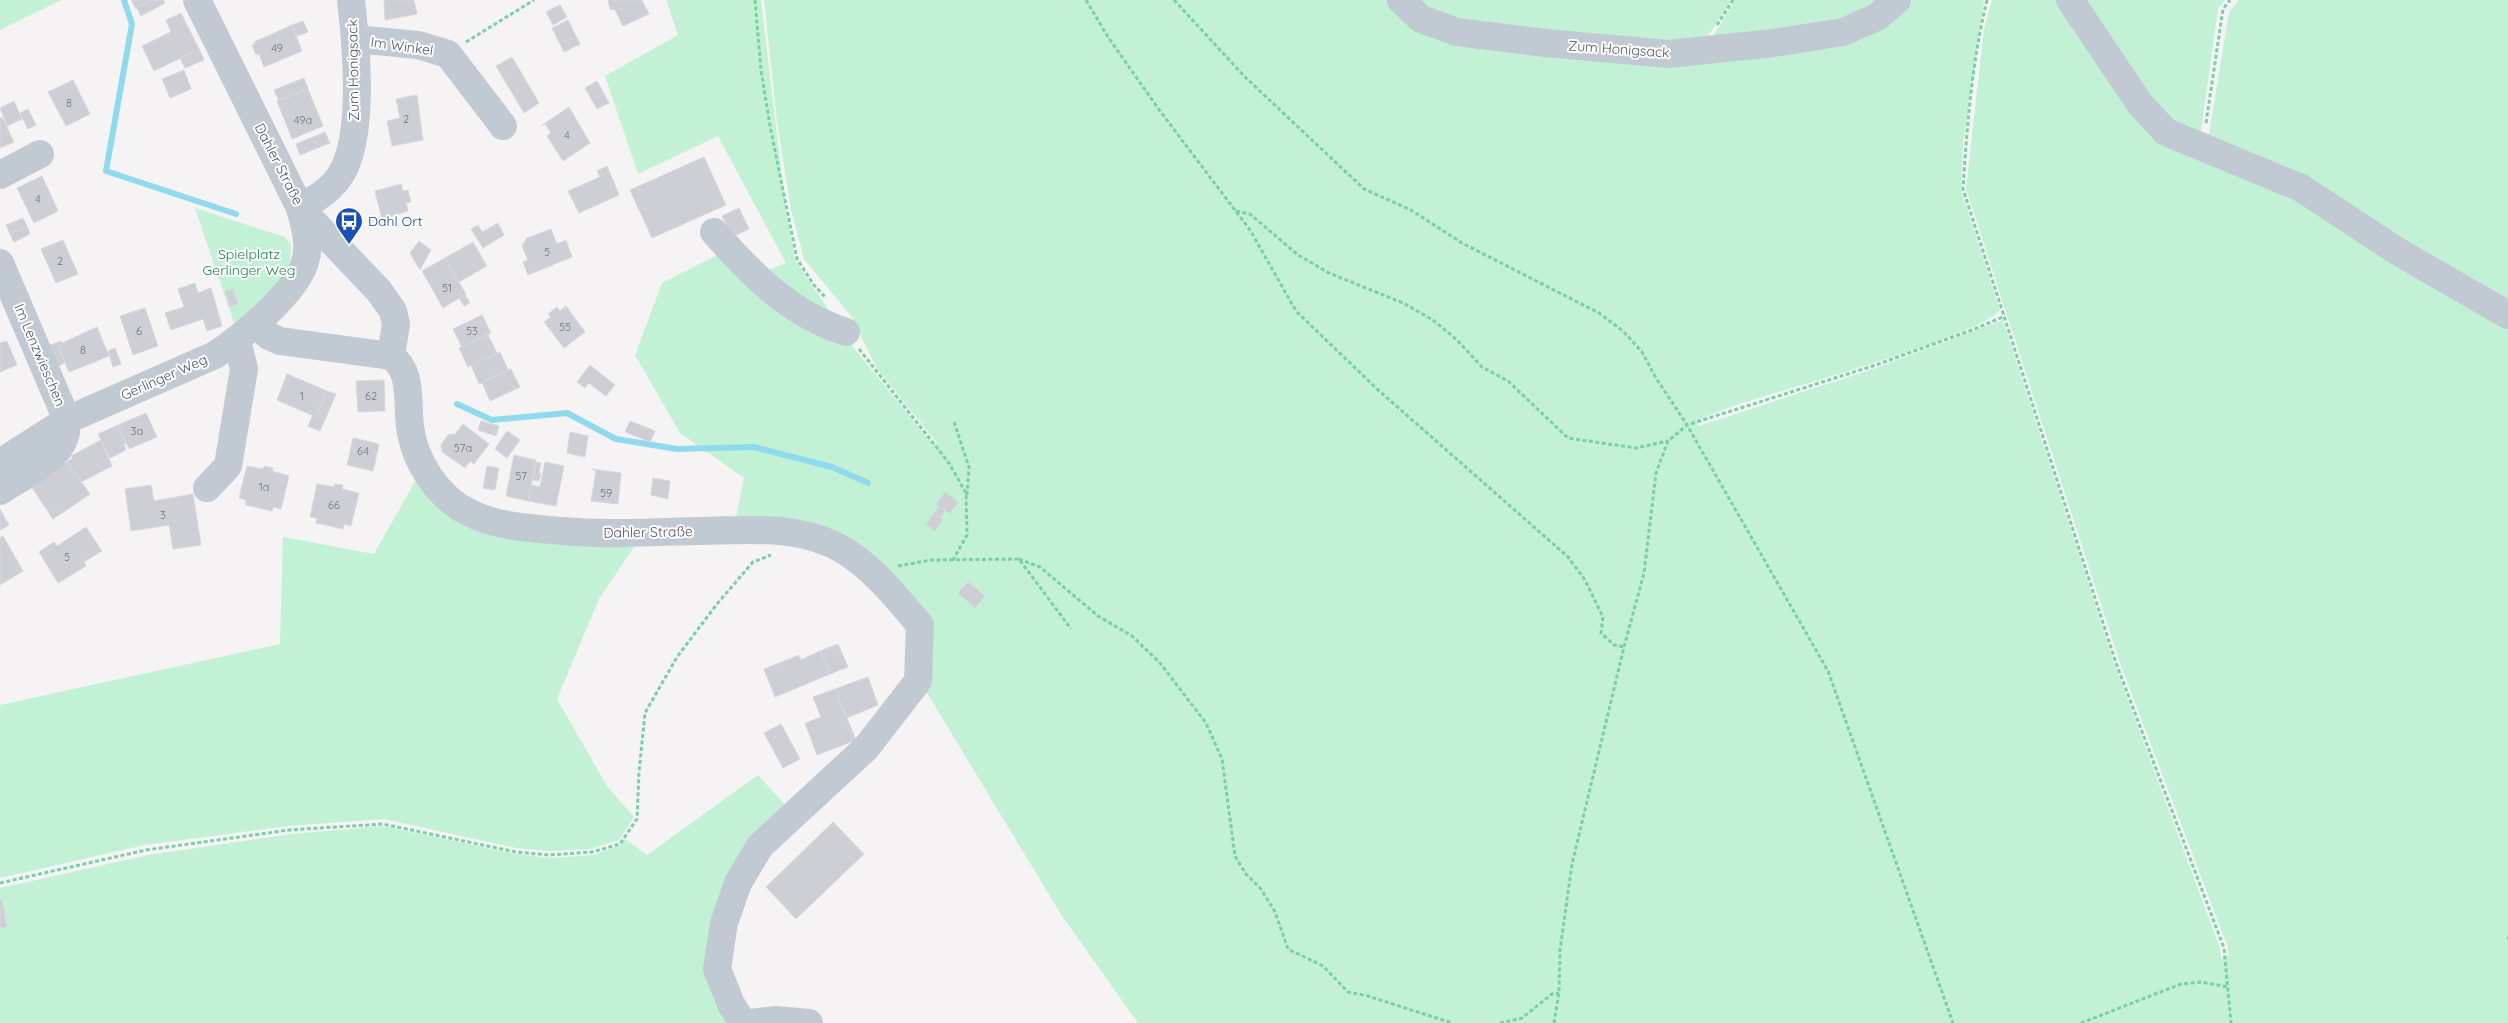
<svg xmlns="http://www.w3.org/2000/svg" width="2508" height="1023" font-family="Quicksand,sans-serif">
  <rect width="100%" height="100%" fill="#f5f3f3"/>
  <!-- green -->
  <path fill="#c3f1d5" d="M0,0H61L0,30Z
    M666,0H761L786,211L795,260L839,325L757,275L786,263L718,136L638,174L605,76L678,35Z
    M764,0H1396L1548,47L1845,35L1904,0H1984L1963,144L1961,190L2000,310C1982,335 1784,390 1742,403C1727,408 1711,415 1696,421L1699,426L1711,422L1873,369L2003,320L2114,663L2220,948L2221,958L2229,956L2227,945L2120,663L1966,189L1984,29L1992,0H2066L2139,110L2207,146L2229,12L2239,0H2508V1023H1138L1062,916L924,688L926,622L877,569L734,527L744,478L680,433L635,355L662,283L725,251L844,336L933,445L937,443L876,367L852,317L804,259L791,210L777,122Z
    M1407,0H1731L1702,46L1457,28Z
    M1735,0H1892L1875,15L1708,45Z
    M2080,0H2225L2218,9L2200,138L2168,121Z
    M195,208L285,237L291,245C291,251 291,258 289,264C285,279 247,315 234,323Z
    M417,478L445,506L642,535L599,599L557,699L607,786L634,817L619,840L591,849L550,851L516,848L384,819L288,826L145,845L0,878V705L280,644L283,537L374,554Z
    M758,775L790,810L734,886L729,1023H0V888L148,855L291,834L383,826L516,854L551,858L593,855L621,845L625,839L647,855Z"/>
  <g fill="none" stroke-linecap="round" stroke-linejoin="round">
    <!-- stream -->
    <path stroke="#90daee" stroke-width="6" d="M124,0L132,24L106,171L236,214
      M457,404L492,420L567,413L616,439L677,449L754,447L832,467L868,483"/>
  </g>
  <!-- building -->
  <path fill="#cdcfd5" stroke="#d7d9de" d="M131,0H151L136,9Z
    M151,0H163L165,3L141,16L137,8Z
    M384,0H414L417,14L385,20Z
    M608,0H642L649,14L623,26L615,10L610,9Z
    M560,5L567,17L553,25L546,12Z
    M181,13L199,49L154,71L142,46L171,32L166,20Z
    M568,20L580,44L564,52L552,28Z
    M303,21L308,32L297,36L292,25Z
    M292,25L302,51L264,67L259,54L256,55L252,45L255,44L254,42Z
    M199,49L204,60L185,68L180,58Z
    M512,57L539,103L524,113L496,66Z
    M184,70L191,89L170,98L162,79Z
    M304,78L308,89L279,101L274,90Z
    M73,80L90,114L66,126L48,92Z
    M597,81L609,103L597,109L585,88Z
    M308,89L323,126L292,139L277,101Z
    M417,95L423,140L392,146L387,121L400,118L396,99Z
    M14,101L22,119L7,126L0,108Z
    M569,107L590,143L563,161L547,136L551,133L545,124L541,126Z
    M28,109L36,125L28,129L20,113Z
    M2,117L14,142L0,148V118Z
    M325,132L330,143L300,155L296,144Z
    M704,157L726,205L652,238L630,190Z
    M607,166L619,195L579,213L568,191L600,177L597,171Z
    M42,176L58,211L34,223L17,188Z
    M401,184L403,191L408,190L411,202L406,203L408,211L382,219L375,191Z
    M739,208L749,229L732,237L722,216Z
    M23,218L27,226L10,234L6,225Z
    M498,223L504,235L483,248L471,229L478,225L482,232Z
    M27,226L30,234L14,242L10,234Z
    M551,229L557,244L566,240L572,257L528,275L523,262L528,260L522,246L527,238Z
    M63,240L78,274L56,283L41,249Z
    M419,241L431,250L420,270L410,253Z
    M473,242L487,266L459,282L445,258Z
    M445,258L466,294L443,308L422,271Z
    M195,283L198,293L211,288L222,326L207,331L203,319L171,330L165,313L184,307L178,289Z
    M233,289L238,304L230,306L225,291Z
    M465,295L470,303L464,306L459,298Z
    M566,306L585,332L564,348L544,322L551,317L548,314L557,307L560,311Z
    M145,308L158,346L133,355L120,316Z
    M482,315L491,333L462,347L453,329Z
    M97,327L109,356L69,372L58,345Z
    M488,335L497,353L468,367L459,348Z
    M7,341L17,365L0,372V343Z
    M61,341L62,343L58,345L65,363L56,367L48,346Z
    M115,348L121,364L113,367L108,351Z
    M500,352L508,370L479,384L471,365Z
    M590,365L615,385L606,396L589,383L585,388L577,382Z
    M511,369L520,387L490,401L482,382Z
    M287,374L327,391L316,417L277,400Z
    M384,380L385,411L358,412L356,381Z
    M327,391L336,394L320,431L308,426L313,415L316,417Z
    M146,413L157,437L129,449L118,425Z
    M481,421L499,426L496,436L478,430Z
    M630,421L655,431L650,442L625,432Z
    M463,424L489,444L474,464L470,461L465,468L442,452L441,445L448,435L455,434Z
    M118,425L126,443L124,444L126,450L110,458L98,434Z
    M507,431L520,440L507,458L495,449Z
    M570,432L588,436L585,457L567,453Z
    M353,438L379,444L373,471L347,465Z
    M101,440L112,466L81,482L67,462L73,458L71,456Z
    M514,455L536,460L528,501L506,496Z
    M67,462L90,494L53,519L31,486Z
    M536,462L541,463L539,472L541,474L534,473Z
    M545,462L564,466L556,506L528,501L531,485L540,487Z
    M247,466L263,469L264,466L273,468L272,471L289,476L281,509L273,507L272,511L246,505V500L239,498Z
    M487,466L499,468L495,490L483,488Z
    M592,469L621,473L618,504L591,501L596,471Z
    M534,473L541,474L539,481L532,480Z
    M653,478L670,481L668,499L651,495Z
    M317,484L334,487L335,484L343,485L342,489L359,493L351,526L344,524L343,529L316,523L317,518L310,517Z
    M151,485L154,501L193,494L201,545L173,549L169,525L131,531L125,489Z
    M945,492L958,502L950,514L936,504Z
    M939,506L945,510L940,518L933,514Z
    M0,509L9,525L0,530Z
    M933,514L943,520L935,531L926,524Z
    M86,527L102,551L84,562L86,566L58,583L39,552L54,542L57,546Z
    M3,536L23,571L0,585V538Z
    M968,582L985,596L975,608L958,593Z
    M838,644L848,667L830,674L820,651Z
    M820,651L830,674L775,697L764,669L799,655L801,660Z
    M868,677L878,705L847,718L835,689Z
    M835,689L856,740L817,755L805,723L821,717L813,697Z
    M781,724L800,759L783,768L764,733Z
    M833,822L864,854L796,919L766,887Z
    M2,899L7,927L0,928V900Z"/>
  <g fill="none" stroke-linecap="round" stroke-linejoin="round">
    <!-- path -->
    <path stroke="#7ad0a6" stroke-width="3" stroke-dasharray="4 2.5" stroke-linecap="butt" d="M755,0L761,70L770,126L797,259L814,285L825,297
      M1086,0L1108,37L1160,111L1250,230L1296,311L1377,389L1568,557L1585,580L1603,617L1601,633L1614,645L1624,647
      M1174,0L1245,77L1364,189L1411,210L1462,243L1599,313L1623,331L1642,352L1656,378L1687,425L1828,671L1953,1023
      M1987,0C1972,61 1967,126 1963,189L2116,663L2224,948L2231,1023
      M1717,25L1733,0
      M466,42L534,0
      M2206,123L2223,9L2230,0
      M1236,211L1250,214L1298,255L1329,273L1403,303L1433,320L1457,340L1482,367L1508,381L1568,438L1636,448L1668,441
      M859,349L949,463L966,493L967,535L953,560
      M954,422L969,467L967,495
      M1019,559L1040,567L1098,616L1132,636L1160,663L1206,723L1222,759L1235,856L1246,874L1261,889L1275,912L1288,949L1323,966L1348,992L1368,996L1452,1023
      M898,566L931,560L1019,559L1071,629
      M0,883L146,850L289,830L383,824L516,852L549,855L592,852L620,844L637,819L639,772L645,713L677,657L717,604L753,562L771,555
      M2507,938H2508
      M1500,1023L1522,1018L1552,994L1559,993
      M1554,1023L1559,993L1560,950L1572,864L1624,647L1644,573L1656,473L1668,441L1687,425L1876,365L1972,330L2005,316
      M2081,1023L2181,984L2201,982L2228,987"/>
    <!-- minor -->
    <path stroke="#c1cad2" stroke-width="28" d="M197,0L300,208L379,291L393,311L396,324L391,356
      M1401,0L1421,19L1457,32L1546,43L1668,54L1773,43L1843,32L1877,17L1897,0
      M2070,0L2140,104L2166,132L2301,188L2397,251L2508,315
      M355,39L418,45L448,54L503,126
      M0,175L40,154
      M300,208C315,199 332,190 341,174C365,136 356,44 351,0
      M714,232C752,275 790,314 846,332
      M0,263L67,420C66,425 67,431 65,436C58,462 20,477 0,491
      M256,324L269,336L280,341L391,356C413,371 407,403 410,426C414,461 438,498 470,513C498,527 531,528 562,531C607,535 652,532 698,531C747,530 801,524 845,551C875,570 897,598 920,625L918,681L866,748L760,846L738,883L724,923L717,969L731,1004L743,1023
      M0,463L67,420L215,355C242,337 300,290 306,258C310,242 304,224 300,208
      M207,488L228,466L244,369L237,340
      M751,1023L776,1020L809,1023"/>
  </g>
  <!-- icons -->
  <defs>
    <g id="bus-pin" transform="scale(1.4375)"><path d="M0 17L-7.5 6A9.5 9.5 0 1 1 7.5 6Z" fill="#1a4fb4" stroke="#fff"/><path d="M-5-6H5V4H4V6H2V4H-2V6H-4V4H-5ZM-3.5-4V0h7V-4ZM-3.5 1.2v1.5H-2V1.2ZM2 1.2v1.5H3.5V1.2Z" fill="#fff"/></g>
  </defs>
  <g fill-rule="evenodd">
    <use href="#bus-pin" x="349" y="221"/>
  </g>
  <g text-anchor="middle" stroke-width="4" stroke-linejoin="round" paint-order="stroke">
    <!-- number labels -->
    <g font-size="11" fill="#6b747e">
      <text x="277" y="52">49</text>
      <text x="69" y="107">8</text>
      <text x="406" y="123">2</text>
      <text x="303" y="124">49a</text>
      <text x="567" y="139">4</text>
      <text x="38" y="203">4</text>
      <text x="547" y="256">5</text>
      <text x="60" y="265">2</text>
      <text x="447" y="292">51</text>
      <text x="565" y="331">55</text>
      <text x="139" y="335">6</text>
      <text x="472" y="335">53</text>
      <text x="83" y="354">8</text>
      <text x="302" y="400">1</text>
      <text x="371" y="400">62</text>
      <text x="137" y="435">3a</text>
      <text x="463" y="452">57a</text>
      <text x="363" y="455">64</text>
      <text x="521" y="480">57</text>
      <text x="264" y="491">1a</text>
      <text x="606" y="497">59</text>
      <text x="334" y="509">66</text>
      <text x="163" y="519">3</text>
      <text x="67" y="561">5</text>
    </g>
    <!-- street labels -->
    <g font-size="14" fill="#4a5661" stroke="#fff">
      <text transform="translate(402 46) rotate(8)" y="5">Im Winkel</text>
      <text transform="translate(1619 49) rotate(4)" y="5">Zum Honigsack</text>
      <text transform="translate(353 70) rotate(-91)" y="5">Zum Honigsack</text>
      <text transform="translate(279 164) rotate(63)" y="5">Dahler Straße</text>
      <text transform="translate(40 355) rotate(67)" y="5">Im Lenzwieschen</text>
      <text transform="translate(164 377) rotate(-24)" y="5">Gerlinger Weg</text>
      <text transform="translate(648 532) rotate(-1)" y="5">Dahler Straße</text>
    </g>
    <!-- transit labels -->
    <g font-size="14" fill="#164399" stroke="#fff" text-anchor="start">
      <text x="368" y="226">Dahl Ort</text>
    </g>
    <!-- park labels -->
    <g font-size="14" fill="#17864f" stroke="#fff">
      <text x="249" y="259">Spielplatz<tspan x="249" dy="16">Gerlinger Weg</tspan></text>
    </g>
  </g>
</svg>
